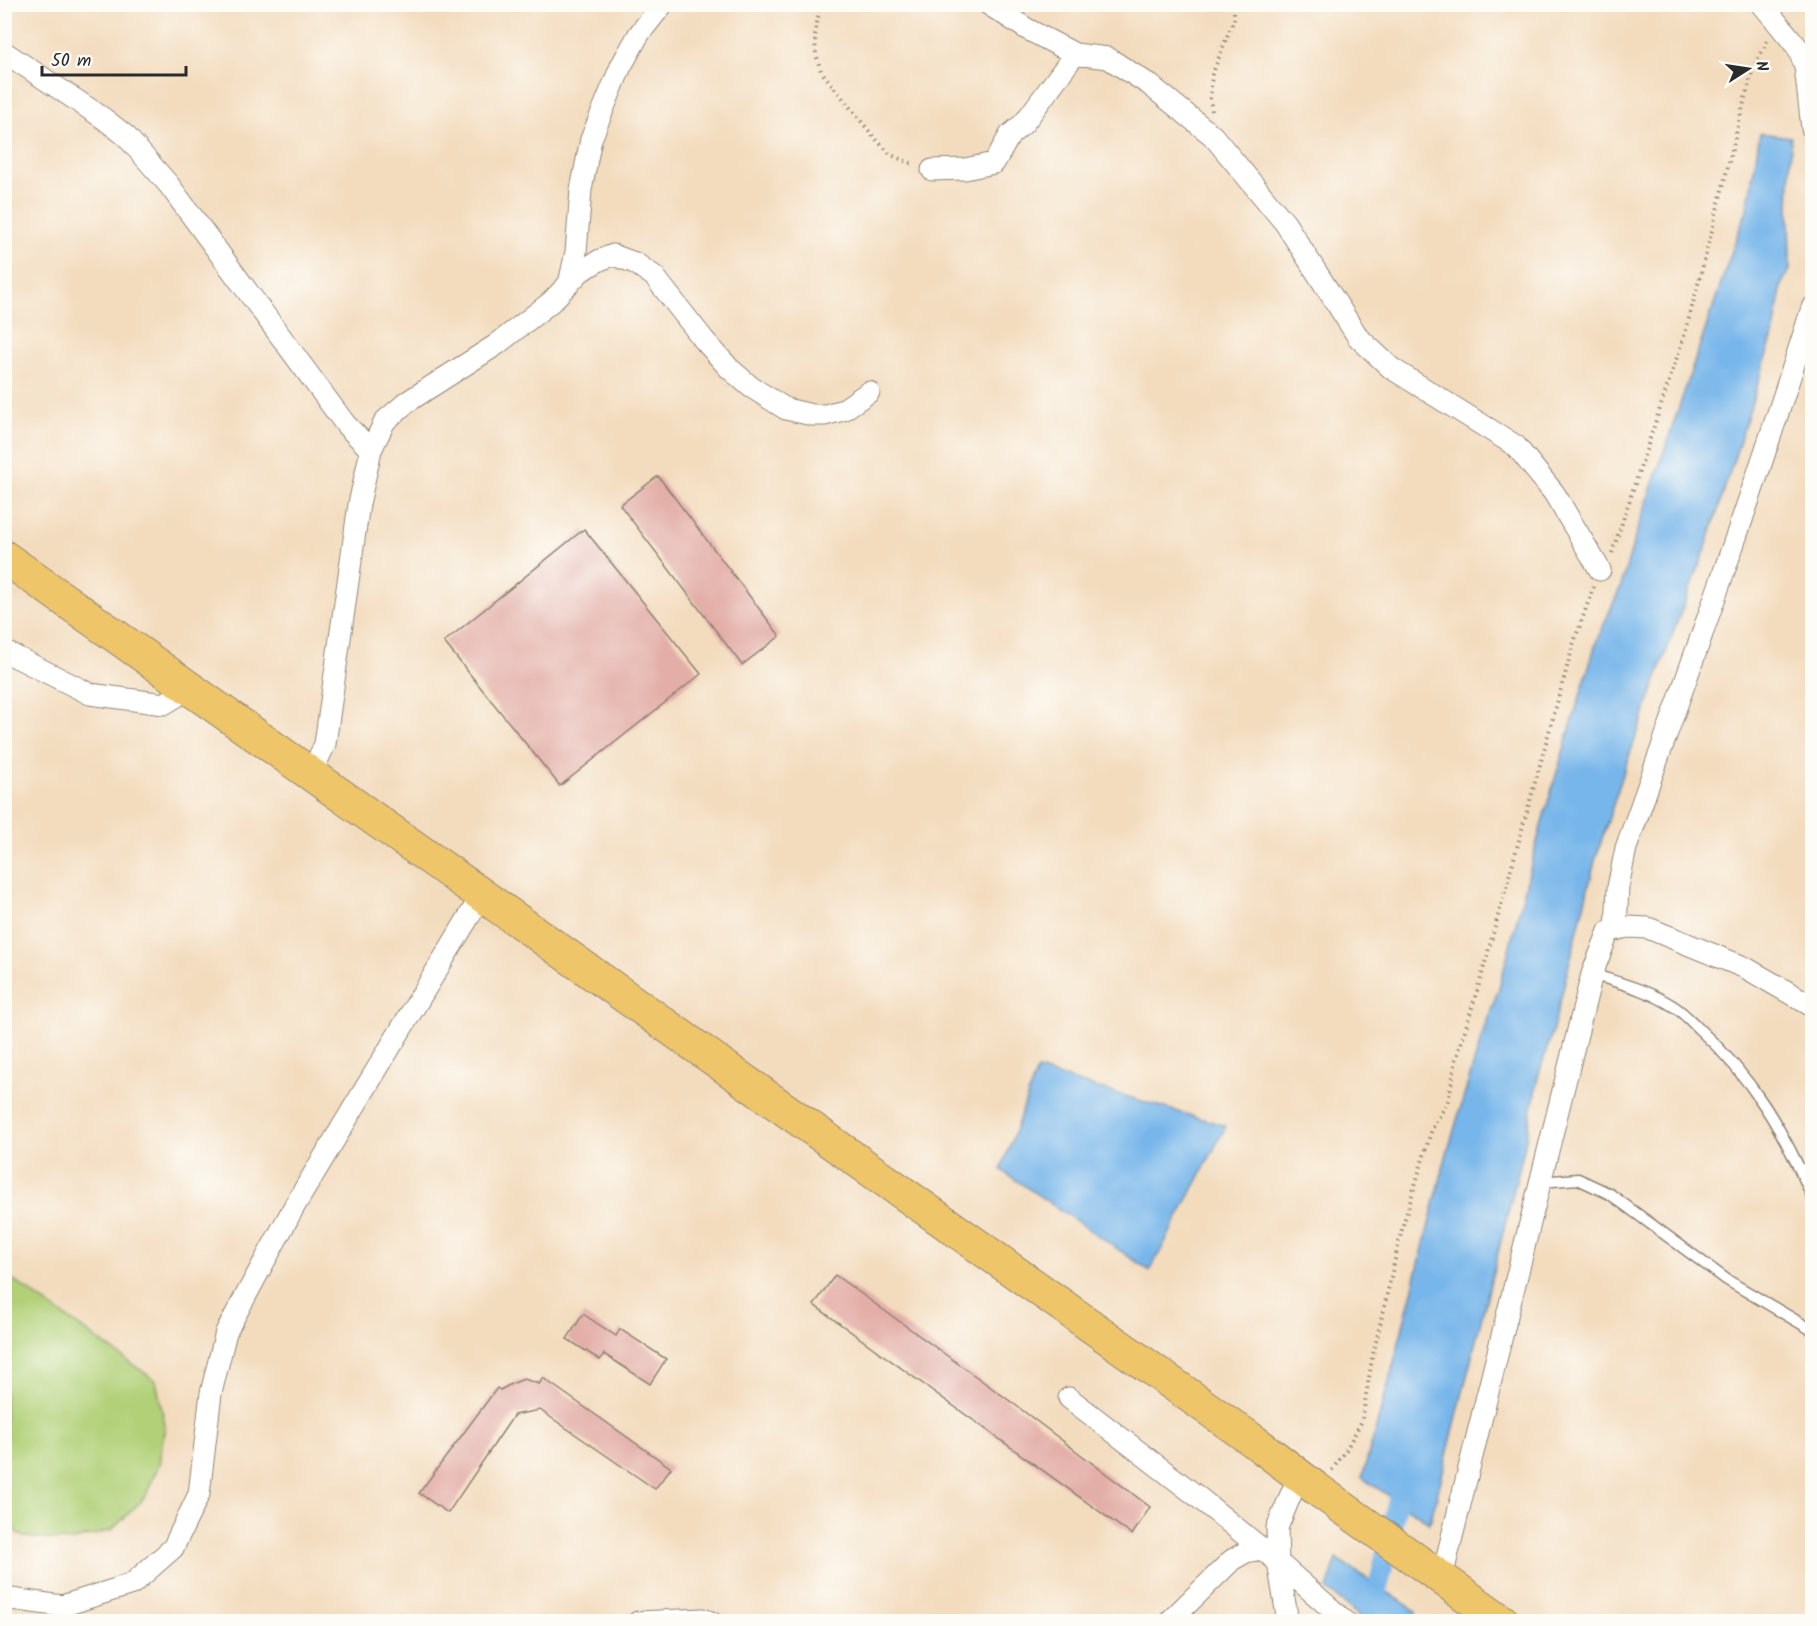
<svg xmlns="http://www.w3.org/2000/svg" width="1817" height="1626" font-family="Kalam,sans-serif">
  <rect width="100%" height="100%" fill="#fdfcf7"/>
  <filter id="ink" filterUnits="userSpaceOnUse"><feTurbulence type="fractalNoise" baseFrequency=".0167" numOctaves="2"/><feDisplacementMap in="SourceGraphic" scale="12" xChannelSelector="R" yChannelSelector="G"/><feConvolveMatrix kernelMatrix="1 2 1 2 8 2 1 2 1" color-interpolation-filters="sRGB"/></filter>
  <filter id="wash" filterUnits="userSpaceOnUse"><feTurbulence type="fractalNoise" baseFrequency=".008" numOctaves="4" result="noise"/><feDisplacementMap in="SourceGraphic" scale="24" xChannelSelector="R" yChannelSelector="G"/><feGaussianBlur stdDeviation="1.35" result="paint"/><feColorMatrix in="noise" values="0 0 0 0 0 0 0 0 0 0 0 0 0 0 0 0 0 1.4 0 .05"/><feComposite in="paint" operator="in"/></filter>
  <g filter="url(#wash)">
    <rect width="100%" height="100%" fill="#f3dcbe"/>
    <!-- green -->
    <path fill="#b1d077" stroke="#6e7e51" stroke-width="1.5" d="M5,1274L156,1381L165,1425L159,1464L145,1497L112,1530L70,1541L24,1537L5,1524Z"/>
    <!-- water -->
    <path fill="#77b6ea" stroke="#51708a" stroke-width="1.5" d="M1760,133L1791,137L1789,213L1790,270L1782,283L1774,332L1705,551L1675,627L1627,762L1596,857L1552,1033L1538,1077L1524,1149L1430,1523L1362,1478L1391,1374L1446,1157L1484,1029L1499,988L1544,815L1597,640L1621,586L1636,534L1737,236L1747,210Z
      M1037,1070L1226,1126L1150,1271L1001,1170Z
      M1337,1559L1416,1611L1415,1621H1365L1327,1589Z"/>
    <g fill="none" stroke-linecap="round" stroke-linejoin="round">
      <!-- canal -->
      <path stroke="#77b6ea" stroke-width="20" d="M1379,1622L1378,1588L1403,1477"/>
    </g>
    <g id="blocks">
      <!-- building -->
      <path fill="#e3aea7" d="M658,476L780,636L742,665L620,505Z
        M584,529L701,674L560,786L444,642Z
        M835,1275L1010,1401L1150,1507L1132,1535L814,1305Z
        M583,1314L616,1336L620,1329L666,1359L650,1384L604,1354L600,1360L567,1339Z
        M543,1378L671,1468L655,1489L540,1410L514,1415L448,1513L419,1493L497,1388L500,1390L511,1384L524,1379L539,1384Z"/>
    </g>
  </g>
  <g filter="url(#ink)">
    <use href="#blocks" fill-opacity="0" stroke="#8f8474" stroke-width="1.5"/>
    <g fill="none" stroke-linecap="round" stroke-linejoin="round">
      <!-- lane casing -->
      <g stroke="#8f8474" stroke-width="13">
        <path id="lane" d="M1592,974C1619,983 1648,990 1673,1006C1683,1012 1692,1022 1700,1030C1752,1077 1784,1132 1812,1196
          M1540,1182L1578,1179L1610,1194L1727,1280L1812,1330"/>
      </g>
      <!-- street casing -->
      <g stroke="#8f8474" stroke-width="23">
        <path id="street" d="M988,4L1027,29L1075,54L1108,58L1150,85L1213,136L1285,223L1358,337L1391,368L1516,446L1554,493L1600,570
          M1762,4L1798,48L1805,66L1812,128
          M4,52L103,118L126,136L169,185L346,425L371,450
          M932,170L965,169L994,163L1010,135L1024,123L1075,54
          M569,284L576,252L581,190L591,139L621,66L639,34L662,5
          M4,651L90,694L164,704L190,688
          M311,774L325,744L359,504L371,450L385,421L407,402L496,345L551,302L581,271L600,260L613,255L635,263L654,276L704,340L729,368L751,387L786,409L812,415H825L843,410L869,392
          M1616,930L1618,887L1626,848C1690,668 1755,489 1812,308
          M1069,1398L1198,1497L1278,1562L1346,1622
          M1442,1577L1592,974L1609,931L1628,927L1648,928L1746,968L1812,1006
          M4,1598L62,1606L132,1584L173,1548L199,1494L211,1393L226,1332L295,1205L482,895
          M638,1622L703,1619L711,1622
          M1169,1622L1232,1560L1246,1552L1262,1549
          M1288,1622L1278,1562L1277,1528L1299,1475"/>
      </g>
      <!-- primary casing -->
      <g stroke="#8f8474" stroke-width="35">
        <path id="primary" d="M4,557L1255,1442L1318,1490L1503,1622"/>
      </g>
      <!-- path -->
      <path stroke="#8f8474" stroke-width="4" stroke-dasharray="1.5 4.5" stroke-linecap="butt" d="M820,4L815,36L816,54L821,71L873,136L891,155L915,165
        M1212,111L1210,99L1212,75L1234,19V4
        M1612,553L1685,333L1706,254L1745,98L1754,67L1768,39
        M1332,1470L1346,1450L1362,1421L1372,1359L1403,1225L1432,1129L1448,1102L1456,1060L1480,981L1574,642L1594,586"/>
      <!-- lane -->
      <use href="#lane" stroke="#fff" stroke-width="10"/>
      <!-- street -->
      <use href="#street" stroke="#fff" stroke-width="21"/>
      <!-- primary -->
      <use href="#primary" stroke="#eec569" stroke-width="33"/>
    </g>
  </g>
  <!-- margin -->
  <rect width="1817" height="1626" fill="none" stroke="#fdfcf7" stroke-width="24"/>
  <!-- north arrow -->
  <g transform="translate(1748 69) rotate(78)" stroke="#fdfcf7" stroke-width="4.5" paint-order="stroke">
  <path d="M0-4.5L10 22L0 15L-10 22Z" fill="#2b2b2b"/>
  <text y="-9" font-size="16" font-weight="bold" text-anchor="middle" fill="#2b2b2b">N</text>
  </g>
  <!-- scale -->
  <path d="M42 66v9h144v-9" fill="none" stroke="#2b2b2b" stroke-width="3"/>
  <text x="51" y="66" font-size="18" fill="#2b2b2b" stroke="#fdfcf7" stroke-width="4.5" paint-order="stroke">50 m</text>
</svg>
